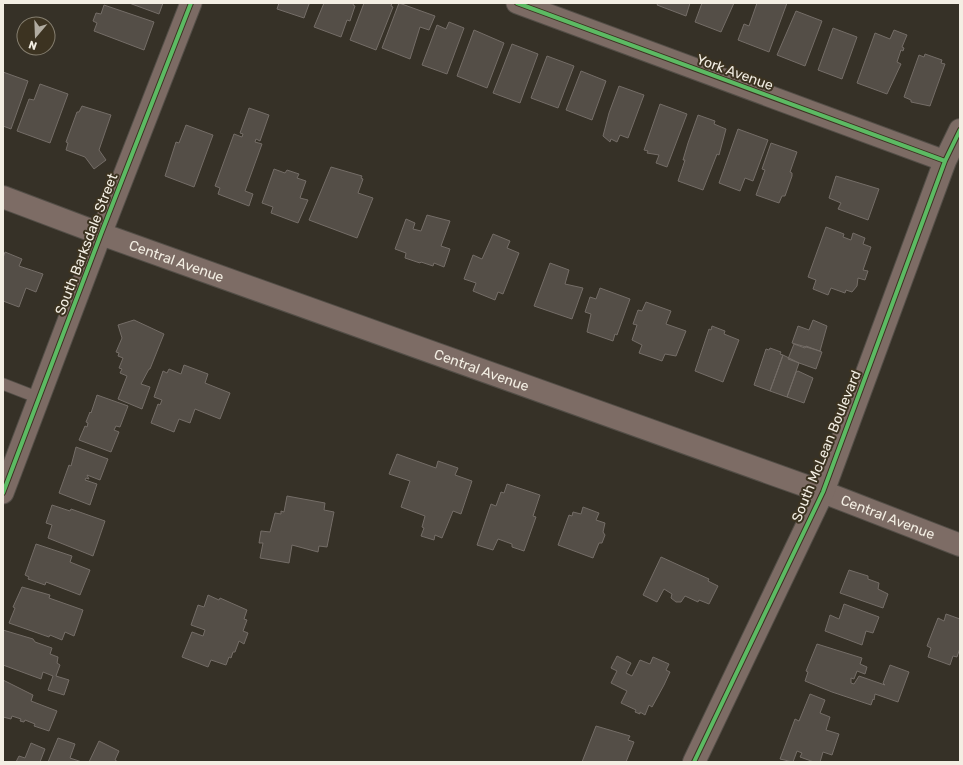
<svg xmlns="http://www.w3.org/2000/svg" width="963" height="765" font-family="Rubik,sans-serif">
  <rect width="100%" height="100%" fill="#363127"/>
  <!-- building -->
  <path fill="#544e47" stroke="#746d67" d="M129,3H163L159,14Z
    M279,3H311L309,4L304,18L277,9Z
    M324,3H354L353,5L355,6L350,21L347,20L341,37L314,27Z
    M364,3H392L391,6L393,7L376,50L350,40Z
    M399,3L435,16L429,30L420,27L410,59L382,48Z
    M658,3H690L686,16L657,5Z
    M702,3H734L721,32L695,22Z
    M757,3H787L769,52L738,40L744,24L749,26Z
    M104,5L154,22L144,50L94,31L97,23L93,21L96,13L101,14Z
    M796,11L822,21L805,66L777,55Z
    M449,22L464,28L447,74L422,65L437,25L446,29Z
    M833,28L857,37L842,79L818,70Z
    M474,30L504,43L487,88L457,76Z
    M894,30L907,35L902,47L904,48L903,51L901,50L897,62L901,64L887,94L857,83L875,33L890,39Z
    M512,44L538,54L520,103L493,93Z
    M925,54L942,60L941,63L945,64L930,106L911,102V100L904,97L919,55L924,57Z
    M547,56L574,66L558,108L531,98Z
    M581,71L606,81L592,120L566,110Z
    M3,72L28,81L11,129L3,126Z
    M40,84L68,94L50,143L17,131L29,99L34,100Z
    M619,86L644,95L628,138L620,135L617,142L611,139L610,142L603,136L609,113Z
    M660,104L687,114L667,167L656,163L659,155L647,153L648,151L644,150Z
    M82,106L111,115L99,150L106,160L94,169L85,157L66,150L68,143L66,142L77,112H79Z
    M249,108L269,115L260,141L256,139L255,142L262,144L245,191L253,194L249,206L218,194L220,188L215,186L234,134L242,137L243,134L240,133Z
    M698,115L715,121L714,124L726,129L719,155L717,154L703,190L678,181L685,160H683L688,143Z
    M186,125L213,135L194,187L165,176L176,142L179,143Z
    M738,129L768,140L753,181L745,178L740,191L719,183Z
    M771,143L797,152L790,172L792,173V176L785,196H782L779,203L756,195L765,170L762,169Z
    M331,167L362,176L361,178L363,179L358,193L373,198L357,238L309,220Z
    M274,169L285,173L287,170L299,174L297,178L306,181L300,198L308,200L298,223L271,213L273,207L262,203Z
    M836,176L879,189L868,220L838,209L841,203L829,198Z
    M427,215L450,221L441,246L450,249L444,267L434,263L433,266L421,262L420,263L405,258L406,253L395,249L406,219L415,223L413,229L421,231Z
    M826,227L844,234L843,237L851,240L853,233L865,238L863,244L871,247L863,270L868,271L865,280L858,278L857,286L852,292L846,290L845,293L831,288L828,295L813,289L816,280L808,277Z
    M493,234L510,241L507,248L519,253L503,294L498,292L495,300L473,291L476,283L464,279L473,255L482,259Z
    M5,252L22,259L19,266L43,274L36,292L26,288L19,307L3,301V258Z
    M550,263L569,270L565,284L583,288L572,319L534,306Z
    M600,288L630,299L617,335L615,334L613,341L587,332L591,314L585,312L590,297L596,299Z
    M646,302L671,311L666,324L686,331L676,356L665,354L662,361L639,353L642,345L632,340L637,325L633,324L638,310L642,311Z
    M134,320L164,334L150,369H149L141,384L150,387L142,409L118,399L127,376L120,373L122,369L119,368L123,358L118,356L119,353L116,352L122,338L118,325Z
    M813,320L827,326L820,351L792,343L798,326L809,330Z
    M712,326L725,331L724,334L739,340L723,382L695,371L709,329L711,330Z
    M794,344L805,348L806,346L822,352L816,369L788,359Z
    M770,348L781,352L780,354L783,355L770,391L754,385L766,349L769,350Z
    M783,355L799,363L787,397L770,391Z
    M184,365L208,374L205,383L230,393L220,419L195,409L190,423L179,419L174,432L151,423L158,404L160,405L162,400L154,397L163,371L167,373L169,369L181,374Z
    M798,371L813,378L804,403L787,397L796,372Z
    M97,395L128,406L120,427L116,426L114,430L119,432L111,452L79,440L85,426L87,427L88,423L86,422L90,412L91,413Z
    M76,447L108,459L100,480L87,475L89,479L86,478L85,480L97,484L90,505L59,493L69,465L71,466Z
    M397,454L436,468L438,461L458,468L455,475L472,481L461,514L453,511L442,538L435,535L434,540L421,536L424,528L422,527L425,516L401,507L410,481L389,474Z
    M507,484L540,495L533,516L536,517L524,551L512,547V544L498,539L493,550L477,545L491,504L496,506L501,492L504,493Z
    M287,496L325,503L324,510L334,512L327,547L319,546L318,552L292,545L289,563L260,558L263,543H259L261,531L270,532L275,513L281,514V511L284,512Z
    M52,505L70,511L71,509L105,521L93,556L48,538L52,525L46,523Z
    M583,507L599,513L596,520L605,523L603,532L605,535L602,543H599L593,558L558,545L569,515L572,516L573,512L581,514Z
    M36,544L72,556L70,562L90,570L80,595L46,582L45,585L28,579L29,577L25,575Z
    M661,557L709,579L708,581L718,586L709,604L699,600L698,602L685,596L681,602H676L671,598L672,594L664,589L657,602L643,595Z
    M849,570L868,576V579L879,583L878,589L888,594L883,608L840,593Z
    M22,587L50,595L49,598L83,610L74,636L65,632L62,640L50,635L49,637L9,623L15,608L13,607Z
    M208,595L219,600L220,598L247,610L244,619L247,620L243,631L248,633L244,644L239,641L235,652H233L231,658L229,657L226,665L211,660L208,667L182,657L192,632L203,636L205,630L191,625L198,605L204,607Z
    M844,604L879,617L873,633L866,631L862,645L825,631L830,615L839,619Z
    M946,614L960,619V648L957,657L953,656L950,665L928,657L931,648L927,646L938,618L944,621Z
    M3,630L33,639L35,642L52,648L50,654L58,657L57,663L60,665L56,676L69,680L64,695L48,690L53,676L43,672L41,679L3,665Z
    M817,644L862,658L860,664L867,667L865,674L857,671L854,679L851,678V683L854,684L859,676L885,685L883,683L890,665L909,672L898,702L875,694L874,700L873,699L871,705L832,692L805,681L808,672L806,671Z
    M617,656L631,663L626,673L632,676L640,660L650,664L653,657L669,664L666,670L670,672L664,685L652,707L649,705L645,715L640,712V714L635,712L636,710L621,703L627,691L611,683L617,671L611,668Z
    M3,680L33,695L31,701L57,711L49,731L34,726L35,724L25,720L24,722L20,721L21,719L12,716L11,719L3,717Z
    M810,694L825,700L820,713L830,717L826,730L839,734L832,755L823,752L820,762H814L800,757L802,753L797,751L793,762L780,759L795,719L799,721Z
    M596,726L630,736L628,740L634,742L626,762H582Z
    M58,738L75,744L70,758L82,762H48Z
    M99,741L119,751L115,760L118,762H89Z
    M31,743L45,749L40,762H16L19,756L25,758Z"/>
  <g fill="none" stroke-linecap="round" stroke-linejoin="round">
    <!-- service casing -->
    <g stroke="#534e47" stroke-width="13">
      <path id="service" d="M3,384L39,398"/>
    </g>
    <!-- minor casing -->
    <g stroke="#534e47" stroke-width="23">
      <path id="minor" d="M517,3L945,161
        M3,493L101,234L191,3"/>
    </g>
    <!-- secondary casing -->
    <g stroke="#534e47" stroke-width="24">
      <g id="secondary">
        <path id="s1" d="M3,197L101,234L823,492L960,545"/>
        <path d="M694,762L823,492L945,161L960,130"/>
      </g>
    </g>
    <!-- service -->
    <use href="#service" stroke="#7c6b64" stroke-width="11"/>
    <!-- minor -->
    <use href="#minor" stroke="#7c6b64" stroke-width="21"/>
    <!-- secondary -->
    <use href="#secondary" stroke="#7d6c65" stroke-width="22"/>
    <!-- cycleway casing -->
    <g stroke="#3c3321" stroke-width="6">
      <path id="cycleway" d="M517,3L945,161
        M3,493L101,234L191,3
        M694,762L823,492L945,161L960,130"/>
    </g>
    <!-- cycleway -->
    <use href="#cycleway" stroke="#5cba63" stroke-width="4"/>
  </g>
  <g text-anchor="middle" stroke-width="4" stroke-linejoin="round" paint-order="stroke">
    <!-- street labels -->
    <g font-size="14" fill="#f3eee3" stroke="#3c3321">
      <text transform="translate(735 72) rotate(20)" y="5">York Avenue</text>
      <text transform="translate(86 244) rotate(-69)" y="5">South Barksdale Street</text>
      <text dy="5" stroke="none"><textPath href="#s1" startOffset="185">Central Avenue</textPath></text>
      <text dy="5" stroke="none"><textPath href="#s1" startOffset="509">Central Avenue</textPath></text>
      <text transform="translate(826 446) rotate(-68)" y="5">South McLean Boulevard</text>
      <text dy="5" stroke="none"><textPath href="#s1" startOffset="941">Central Avenue</textPath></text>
    </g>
  </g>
  <!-- border -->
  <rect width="963" height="765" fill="none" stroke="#f3eee3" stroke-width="8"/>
  <!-- north arrow -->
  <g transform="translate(36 36) rotate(199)"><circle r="19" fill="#3c3321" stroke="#857e6f"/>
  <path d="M0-3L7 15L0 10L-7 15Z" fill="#b1aca1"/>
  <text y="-6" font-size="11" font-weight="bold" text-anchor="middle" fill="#f3eee3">N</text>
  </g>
</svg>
